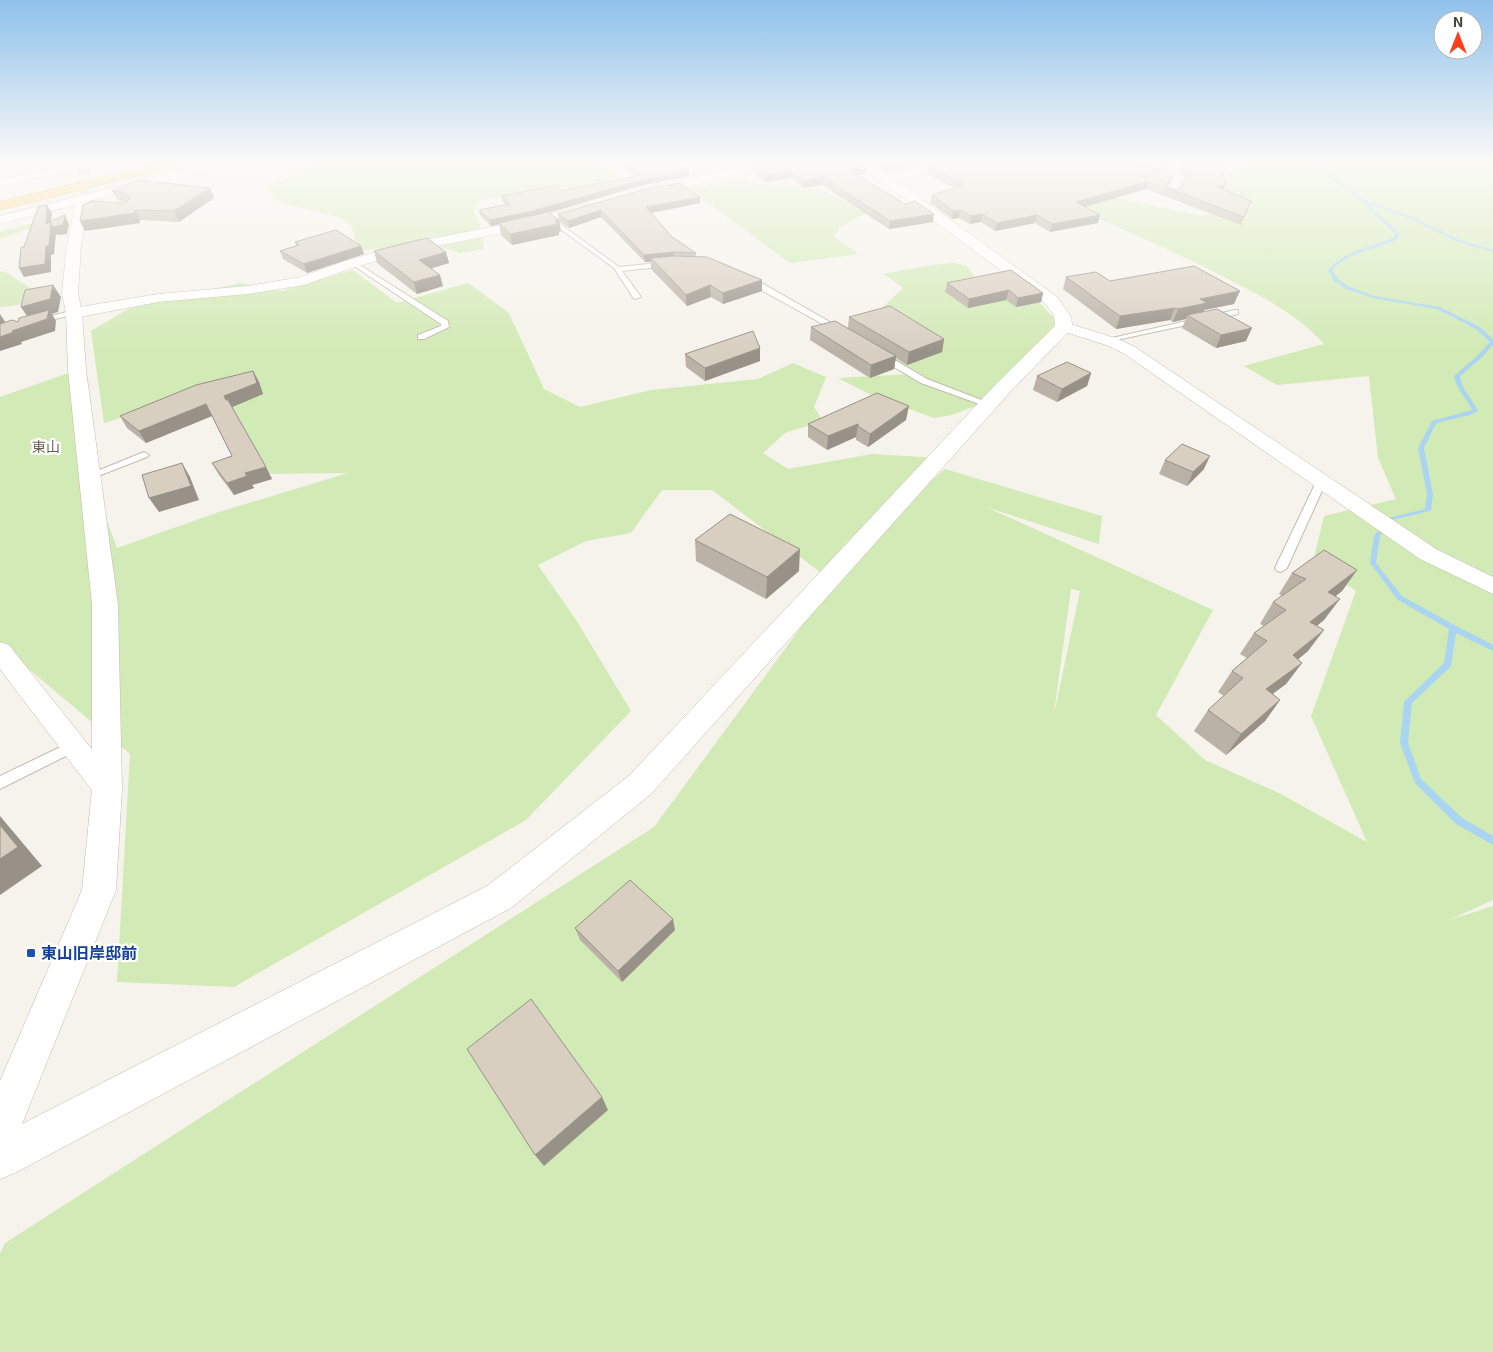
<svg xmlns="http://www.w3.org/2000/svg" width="1493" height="1352" font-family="'Exo 2','Noto Sans JP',sans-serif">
  <rect width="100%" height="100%" fill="#f6f3ec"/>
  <!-- green -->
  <path fill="#d2eab5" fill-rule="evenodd" d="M313,164H597L616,170L612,184L575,198L558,187L479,200L473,210L482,233L484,249L459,253L427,242L359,251L351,225L338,217L276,201L267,188Z
    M1244,164H1493V900L1449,920L1493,906V1352H0V1254L5,1243L654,827L868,536L829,579L712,490H662L631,533L586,541L538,565L578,623L631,711L526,820L234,987L117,982L130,754L0,645V397L77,370L90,476L117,548L219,512L348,473L257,474L211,391L104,423L91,331L128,309L239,283L281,291L353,270L397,303L468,283L509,313L544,389L580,407L651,390L758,379L793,363L826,377L814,407L823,421L785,433L763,453L788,469L872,454L938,458L876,527L945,469L1102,516L1099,544L986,507L1213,610L1156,715L1205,760L1281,794L1367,842L1311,716L1356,591L1313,562L1324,516L1396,499L1378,458L1369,376L1277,385L1244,366L1324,344C1297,314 1261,296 1226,278C1172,250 1115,226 1059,202L1102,195L1203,216L1229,210L1218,182ZM1071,589L1080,591L1054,714V713Z
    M743,178L755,185L789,184L798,188L822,190L866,213L840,227L834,237L859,254L790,263L689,189Z
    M67,214L58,219L0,239V232Z
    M953,263L966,265L977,279L1037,300L1055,319L1052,341L983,403L952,415L934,418L871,395L838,378L911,374L859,335L896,327L882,308L903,288L884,274L932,265Z
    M0,271L5,272L51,301L0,307Z"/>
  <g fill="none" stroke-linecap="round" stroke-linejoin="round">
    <!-- stream -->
    <path fill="#a9d4f2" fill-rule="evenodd" d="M1310,164H1313L1367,201L1410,216L1460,240L1493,250V252L1458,242L1408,218L1369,204C1377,216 1390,222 1399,233V238C1376,251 1352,249 1332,270L1338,279L1350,287L1374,296L1440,307L1480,327L1493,339V345L1481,358L1460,376C1461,390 1473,399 1478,411L1470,415L1436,423L1424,448L1433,494L1431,510L1430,511L1392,520L1380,536L1376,563L1402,596L1456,626L1493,645V651L1456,633L1451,666L1412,703L1408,743L1421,779L1462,818L1493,836V845L1456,824L1415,783L1400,743L1404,702L1444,663L1449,629L1398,600L1370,563L1374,536L1388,518L1425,509L1427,494L1418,448L1432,421L1472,410C1467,398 1456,390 1454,376L1477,356L1490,342L1476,329L1437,309L1373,298L1346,289L1334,281L1328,270C1345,250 1371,247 1395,237V233L1371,212L1365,203Z"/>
    <!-- minor-tunnel -->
    <path stroke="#d4d0c8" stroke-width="12" stroke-dasharray="12 6" stroke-linecap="butt" d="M82,193L85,167"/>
    <!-- service casing -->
    <g stroke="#c2bbae" stroke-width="2">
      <path id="service" d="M548,218H552L619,267L667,262L670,264L667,266L622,271L641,297L634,299L614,268L548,220Z
        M351,262H355L448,321L449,327L424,339H418V335L441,326V324L351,264Z
        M745,277H751L844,330L837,332L745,281Z
        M74,310L78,312L77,314L37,323L33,321Z
        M1235,310H1238V314L1107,342L1103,340Z
        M877,353H883L927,379L992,404L991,406H985L921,383L877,357Z
        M144,452L149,455L147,457L93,478L90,479L85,476Z
        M1321,479L1326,482L1287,568L1281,572L1277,571L1275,568L1316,482Z
        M73,741L78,742L80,746L78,750L0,789V776Z"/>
    </g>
    <!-- minor casing -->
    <g stroke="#c2bbae" stroke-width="1">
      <path id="minor" d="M75,164H95L89,167L0,186V180Z
        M760,164H778L776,166L650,195L644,191L650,187Z
        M937,164H956L954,166L886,182L880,179L882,177Z
        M1097,164H1126L1165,168L1176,164H1191L1166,175L1103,167Z
        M590,204L596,208L594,211L532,227L417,250L358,266L304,285L248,294L158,302L74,318L69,316L66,313L69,310L74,308L158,294L248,286L301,277L348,260L410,243L531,219Z
        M1064,322L1118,339L1135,347L1436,549L1493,577V594L1420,559L1123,353L1106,345L1059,330L1056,327L1059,324Z
        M0,642L9,645L117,781L121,789L117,797L107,801L97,797L0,669Z"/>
    </g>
    <!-- tertiary casing -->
    <g stroke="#c2bbae" stroke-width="1">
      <path id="tertiary" d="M206,164H225L223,167L89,201L81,245L78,293L82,313L86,370L118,605L122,789L116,890L22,1124L487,886L630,775L997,383L1055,326L1054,315L1045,303L882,182L857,167L855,164H869L890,176L1057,297L1070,315L1073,327L1011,391L652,793L511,908L15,1173L0,1179V1081L82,890L92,789V605L68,370L66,313L62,293L67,245L75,205L0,224V216Z"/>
    </g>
    <!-- motorway casing -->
    <g stroke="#e0a43c" stroke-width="1">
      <path id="motorway" d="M157,164H176L174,167L0,210V202Z"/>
    </g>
    <!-- service -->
    <use href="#service" fill="#fff" fill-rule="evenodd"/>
    <!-- minor -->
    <use href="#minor" fill="#fff" fill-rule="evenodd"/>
    <!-- tertiary -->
    <use href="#tertiary" fill="#fff" fill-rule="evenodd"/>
    <!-- motorway -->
    <use href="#motorway" fill="#ffcf6e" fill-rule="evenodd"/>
  </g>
  <!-- wall -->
  <path fill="#bab2a6" d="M621,164H678L689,171V176L639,186L549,213L561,231L559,232V235L512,245L501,235L499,224L491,226L480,215L479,210L506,204L503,202L501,196L562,191L636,176Z
    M872,164H929L885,171Z
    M1140,164H1172L1165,166Z
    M1182,165L1225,185L1223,189L1251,201L1241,225L1146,189L1084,207L1100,215L1098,223L1050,232L1035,223L995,231L981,222L970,224L959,218L952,219L930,203L932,195L954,188L928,174L929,167L1174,174L1171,181L1168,186L1174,190L1179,189L1186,179L1179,172Z
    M754,166L865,174L857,175L933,222L889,229L822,185L803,188L791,178L764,182L754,173Z
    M210,188L214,198L179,222L140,220V223L85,231L80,221L125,202L118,201L112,191Z
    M700,203L651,213L672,237L696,253V256L762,291L723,304L711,297L687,306L651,269V262H645L601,217L569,228L559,221L558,214Z
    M295,242L361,246L364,254L307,273L283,259L280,251L296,246Z
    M374,251L446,252L449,263L432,268L443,286L417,294L377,263Z
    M1066,277L1110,281L1234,304L1204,310L1203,312L1246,341L1216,348L1182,328L1186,319L1173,322L1170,320L1116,329L1063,289Z
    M947,283L1043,293L1041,302L1016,307L1006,300L968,308L945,292Z
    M849,317L944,339L942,352L907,365L896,358L894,369L870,378L810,340L811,327L848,328Z
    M685,354L760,361L705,381L686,367Z
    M253,371L259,382L263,394L232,407L272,479L252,485L254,488L234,495L219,475L212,463L232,456L212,416L146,443L127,428L120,416Z
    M1091,373L1087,386L1057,402L1033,390L1037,376Z
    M906,420L868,447L856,440V437L827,450L808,437V424Z
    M1165,460L1204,469L1187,486L1159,474Z
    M695,540L799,571L766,599L696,561Z
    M1357,570L1342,591L1335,596L1324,620L1317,626L1308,651L1298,659L1302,663L1286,684L1273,694L1280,700L1265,721L1226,755L1194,731L1208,710L1224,696L1218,692L1232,671L1247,658L1240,654L1254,633L1264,626L1260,624L1273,602L1282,596L1279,594L1292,573Z
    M575,928L675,930L622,982L580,940Z"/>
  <!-- shaded-wall -->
  <path fill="#979187" d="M886,164H929L885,171Z
    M866,167L865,174L847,177L848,170Z
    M689,171V176L639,186L530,218L491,226L490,220L639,181Z
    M791,171V178L764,182V175Z
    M1174,174L1171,181L1166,188V185Z
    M823,177L822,185L803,188V180Z
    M1149,181L1146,189L1074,210L1076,202Z
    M1225,185L1222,192L1217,187Z
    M210,188L214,198L179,222L174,211Z
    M700,197V203L646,214V207Z
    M47,205L52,213L51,223L65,215L69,224L67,234L57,235L56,233L54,254L51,255V272L24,277L19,268L46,246Z
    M135,210L140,220V223L85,231L80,221Z
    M601,210V217L569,228L568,221Z
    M960,210L959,218L952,219L953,211Z
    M934,214L933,222L889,229L890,221Z
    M982,214L981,222L970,224L971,216Z
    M1037,215L1035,223L995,231L997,223Z
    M1100,215L1098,223L1050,232L1052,224Z
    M559,220L561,231L559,232V235L512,245L510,234Z
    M361,246L364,254L307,273L304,264Z
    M446,252L449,263L423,271L419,260Z
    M674,252V259L651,258V262H645L644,255Z
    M440,275L443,286L417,294L414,282Z
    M762,280V291L723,304V293Z
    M53,285L61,297L58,312L52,314L56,321L55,331L21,342L22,344L0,351V337L29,319L21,307Z
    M710,285L711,297L687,306L686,295Z
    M1009,290L1006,300L968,308L969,299Z
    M1240,291L1234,304L1204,310L1202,316L1187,315L1186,319L1173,322L1178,309L1200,299Z
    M1043,293L1041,302L1016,307L1018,298Z
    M1175,308L1170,320L1116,329L1120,316Z
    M0,314L8,326L0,329Z
    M1252,328L1246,341L1216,348L1221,335Z
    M944,339L942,352L907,365L909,352Z
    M760,348V361L705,381V368Z
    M896,356L894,369L870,378L871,365Z
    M253,371L259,382L263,394L230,408L224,396Z
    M1091,373L1087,386L1057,402L1062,389Z
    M206,404L212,416L146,443L139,431Z
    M909,406L906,420L868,447L870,434Z
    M858,424L856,437L827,450L828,436Z
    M1210,456L1204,469L1187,486L1193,472Z
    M182,463L190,477L199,500L159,512L149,498Z
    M266,467L272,479L252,485L254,488L234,495L227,483L245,473Z
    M800,549L799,571L766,599L767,577Z
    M1357,570L1342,591L1314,614L1328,592Z
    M1340,599L1324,620L1295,643L1310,622Z
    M1324,630L1308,651L1278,676L1293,655Z
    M1302,663L1286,684L1251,709L1266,689Z
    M1280,700L1265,721L1226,755L1241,734Z
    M0,816L42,866L0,895Z
    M673,919L675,930L622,982L618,971Z
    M602,1097L608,1110L544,1166L535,1155Z"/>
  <!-- building -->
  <path fill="#d8cfc1" stroke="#979187" d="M627,164H678L689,171L639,181L529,212L490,220L479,210L510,204L501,196L555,186L562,191L641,175Z
    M764,164H861L866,167L848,170L905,204L915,201L934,214L890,221L823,177L803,180L791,171L764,175L754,166Z
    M943,164H1120L1168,170L1174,174L1166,185L1174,190L1179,189L1190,174L1182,165L1185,164H1222L1225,185L1217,187L1251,201L1244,217L1149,181L1076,202L1100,215L1052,224L1037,215L997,223L982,214L971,216L960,210L953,211L932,195L964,185L929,167Z
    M137,180L210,188L174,211L135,210L134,213L80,221L83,205L92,201L123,203L129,200V196L122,192L112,191Z
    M680,183L700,197L646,207L672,237L696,253L674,252L644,255L601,210L568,221L558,214L642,190Z
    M47,205L46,224L65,215L63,225L52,227L51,223L49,246H46L45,264L19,268L21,247H24L38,207Z
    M548,212L559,220L555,221L558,224L510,234L499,223Z
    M336,230L361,246L304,264L280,251L299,245L295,242Z
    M427,238L446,252L419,260L440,275L414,282L374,251L414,241Z
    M673,256L707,257L762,280L723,293L710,285L686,295L651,258Z
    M1194,266L1240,291L1200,299L1207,303L1178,309L1175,308L1120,316L1066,277L1096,272L1110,281Z
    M1011,270L1043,293L1018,298L1009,290L969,299L947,283Z
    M53,285L50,299L21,307L25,290Z
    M890,306L944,339L909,352L849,317Z
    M1217,309L1252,328L1221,335L1187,315Z
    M49,310L47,319L12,331L14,332L0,337V324L12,320L18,322L19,318Z
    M835,321L896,356L871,365L811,327Z
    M753,331L760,348L705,368L685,354Z
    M1067,362L1091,373L1062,389L1037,376Z
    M253,371L257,383L224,396L226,400H228L266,467L245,473L247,476L227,483L212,463L232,456L206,404L139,431L120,416L196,385Z
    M877,393L909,406L870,434L858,426V424L828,436L808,424Z
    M1182,444L1210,456L1193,472L1165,460Z
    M182,463L191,486L149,498L142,475Z
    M730,514L800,549L767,577L695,540Z
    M1324,550L1357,570L1328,592L1340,599L1310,622L1324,630L1293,655L1302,663L1266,689L1280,700L1241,734L1208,710L1243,678L1232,671L1267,641L1254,633L1286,610L1273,602L1306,579L1292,573Z
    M0,825L18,847L0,859Z
    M630,880L673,919L618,971L575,928Z
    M531,999L602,1097L535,1155L467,1049Z"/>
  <!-- sky -->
  <linearGradient id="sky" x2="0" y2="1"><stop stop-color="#8fc1ec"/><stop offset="0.46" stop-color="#fbfaf6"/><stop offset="1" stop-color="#fbfaf6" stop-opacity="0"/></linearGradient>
  <rect width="1493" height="353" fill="url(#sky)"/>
  <!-- markers -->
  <rect fill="#1a4fb4" stroke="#fff" stroke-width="2" x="26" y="948" width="10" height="10" rx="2.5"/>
  <g text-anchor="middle" stroke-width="4.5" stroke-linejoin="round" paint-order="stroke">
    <!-- far-quarter labels -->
    <g font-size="14" fill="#6e6250" stroke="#fff">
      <text x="46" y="452">東山</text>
    </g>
    <!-- near-transit labels -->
    <g font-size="16" font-weight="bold" fill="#164399" stroke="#fff" text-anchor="start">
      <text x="41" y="959">東山旧岸邸前</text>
    </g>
  </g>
  <!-- north arrow -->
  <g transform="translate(1458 35)"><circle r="24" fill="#ffffff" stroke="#b7b4b0"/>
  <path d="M0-4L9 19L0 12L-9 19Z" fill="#fc3f1d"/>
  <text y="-8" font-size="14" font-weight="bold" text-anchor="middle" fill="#4b4439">N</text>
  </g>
</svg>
